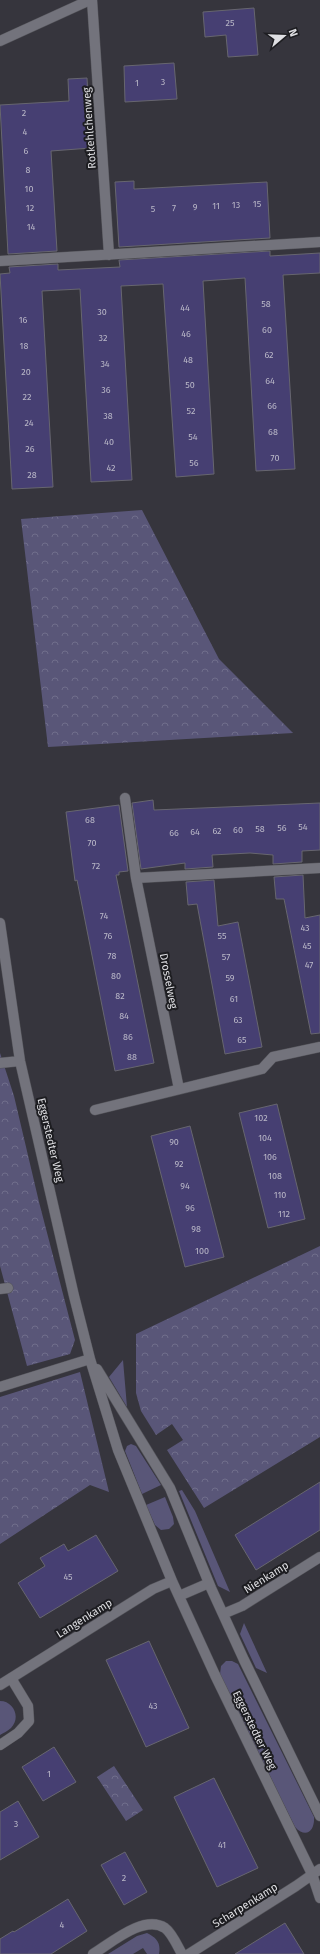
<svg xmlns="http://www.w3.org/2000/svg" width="320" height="1954" font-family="'Fira Sans',sans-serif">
  <defs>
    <pattern id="forest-crowns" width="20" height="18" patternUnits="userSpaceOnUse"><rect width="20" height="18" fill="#595678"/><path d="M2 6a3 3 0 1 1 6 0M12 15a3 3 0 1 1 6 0" fill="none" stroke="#706e8b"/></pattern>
  </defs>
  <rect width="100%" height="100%" fill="#36353d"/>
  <!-- grass -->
  <path fill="#595678" d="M123,1360L127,1407L109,1377Z
    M131,1444L136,1446L161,1485L142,1494L125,1451L127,1446Z
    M182,1490L195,1511L230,1592L218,1586L179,1491Z
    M165,1497L173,1517L174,1524L169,1529L161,1530L155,1525L146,1505Z
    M244,1623L267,1673L256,1668L240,1634Z
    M226,1661H232L238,1664L314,1817C315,1831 306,1839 295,1827L220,1674L221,1666Z
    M0,1701C14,1701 21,1718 11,1728C8,1731 3,1733 0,1735Z
    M147,1933C157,1938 161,1943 159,1954H147L143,1948L133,1954H108L137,1936Z"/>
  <!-- forest -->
  <path fill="url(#forest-crowns)" d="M142,510L219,659L293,733L48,747L21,519Z
    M0,1053L14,1096L39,1202L75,1340L70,1354L27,1366L0,1266Z
    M320,1246V1437L204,1508L167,1450L183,1440L172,1424L156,1435L141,1411L136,1393V1334Z
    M80,1372L109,1492L90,1485L0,1544V1397Z
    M114,1766L143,1810L126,1821L97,1777Z"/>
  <!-- building -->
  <path fill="#463f72" stroke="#67666f" d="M254,8L258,55L228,57L226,35L205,37L203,12Z
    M174,63L177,99L125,102L124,66Z
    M87,78L91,148L51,151L57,251L8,254L0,105L69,101L68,79Z
    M134,181V189L267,182L270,238L119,247L115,182Z
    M270,251V256L320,253V273L283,275L295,469L256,471L245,278L203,281L214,474L176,477L163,284L121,286L132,480L91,482L80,289L42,291L53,487L12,489L0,274L10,273L9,267L58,264V270L120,267L119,260Z
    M153,800L154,810L320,803V850L302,851V862L273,864V855L250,853L212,855L213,867L185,869V863L141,869L132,803Z
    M119,805L128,871L119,872V875H116L154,1063L115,1071L77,880L75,881L66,812Z
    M303,875L305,918L320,915V1033L311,1034L284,899H276L274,877Z
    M214,880L218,926L238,922L262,1047L225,1054L197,904L188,905L186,882Z
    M277,1104L305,1219L268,1228L239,1113Z
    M190,1126L224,1257L185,1267L151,1136Z
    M320,1482V1530L256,1570L235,1535Z
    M96,1535L118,1571L40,1618L18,1583L45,1566L40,1558L64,1544L68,1551Z
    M149,1641L189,1728L146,1747L106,1660Z
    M54,1747L76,1782L43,1801L22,1767Z
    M214,1778L258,1868L217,1887L174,1797Z
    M18,1801L39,1837L0,1860V1812Z
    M125,1852L147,1892L124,1905L101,1865Z
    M68,1899L87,1931L51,1954H0V1939L13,1931L14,1932Z
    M285,1923L304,1954H235Z"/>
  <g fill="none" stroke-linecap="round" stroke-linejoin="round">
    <!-- lane casing -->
    <g stroke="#535359" stroke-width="11">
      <path id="lane" d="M0,1289L8,1288"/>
    </g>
    <!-- street casing -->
    <g stroke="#535359" stroke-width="11">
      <path id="street" d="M92,0L109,255
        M0,41L90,0
        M0,261L320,242
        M125,798L136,878L179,1089
        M136,878L320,868
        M0,923L20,1061L74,1296L90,1359L118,1450L172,1581L215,1675L312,1874L320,1898
        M0,1063L20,1061
        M95,1110L262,1069L273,1057L320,1047
        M97,1369L170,1488L211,1588L244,1660L320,1816
        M0,1387L90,1359
        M179,1596L209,1583
        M223,1614L242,1606L320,1557
        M0,1685L153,1589L172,1581
        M0,1745L18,1733L29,1721L28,1706L11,1678
        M93,1954C111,1943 144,1914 165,1928C172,1933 178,1947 182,1954
        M189,1954L296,1886L320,1869"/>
    </g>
    <!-- lane -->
    <use href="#lane" stroke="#73737c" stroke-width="10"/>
    <!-- street -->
    <use href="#street" stroke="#73737c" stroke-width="10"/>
  </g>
  <g text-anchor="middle" stroke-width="4" stroke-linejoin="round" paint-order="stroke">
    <!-- number labels -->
    <g font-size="9" fill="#b9b7c7">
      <text x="230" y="26">25</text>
      <text x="163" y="85">3</text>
      <text x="137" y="86">1</text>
      <text x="24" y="116">2</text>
      <text x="25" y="135">4</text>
      <text x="26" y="154">6</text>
      <text x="28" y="173">8</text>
      <text x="29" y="192">10</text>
      <text x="257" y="207">15</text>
      <text x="236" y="208">13</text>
      <text x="216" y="209">11</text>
      <text x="195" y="210">9</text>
      <text x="30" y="211">12</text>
      <text x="174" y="211">7</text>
      <text x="153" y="212">5</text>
      <text x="31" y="230">14</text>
      <text x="266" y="307">58</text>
      <text x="185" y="311">44</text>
      <text x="102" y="315">30</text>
      <text x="23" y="323">16</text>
      <text x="267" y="333">60</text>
      <text x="186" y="337">46</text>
      <text x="103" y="341">32</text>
      <text x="24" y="349">18</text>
      <text x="269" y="358">62</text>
      <text x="188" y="363">48</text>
      <text x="105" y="367">34</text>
      <text x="26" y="375">20</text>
      <text x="270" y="384">64</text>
      <text x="190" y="388">50</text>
      <text x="106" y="393">36</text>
      <text x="27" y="400">22</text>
      <text x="272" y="409">66</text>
      <text x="191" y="414">52</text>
      <text x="108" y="419">38</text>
      <text x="29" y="426">24</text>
      <text x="273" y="435">68</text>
      <text x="193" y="440">54</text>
      <text x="109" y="445">40</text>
      <text x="30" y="452">26</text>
      <text x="275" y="461">70</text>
      <text x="194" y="466">56</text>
      <text x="111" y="471">42</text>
      <text x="32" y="478">28</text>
      <text x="90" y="823">68</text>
      <text x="303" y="830">54</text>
      <text x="282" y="831">56</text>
      <text x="260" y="832">58</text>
      <text x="238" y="833">60</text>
      <text x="217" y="834">62</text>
      <text x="195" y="835">64</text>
      <text x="174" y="836">66</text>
      <text x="92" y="846">70</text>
      <text x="96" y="869">72</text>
      <text x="104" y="919">74</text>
      <text x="305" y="931">43</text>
      <text x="108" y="939">76</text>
      <text x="222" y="939">55</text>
      <text x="307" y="949">45</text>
      <text x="112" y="959">78</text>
      <text x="226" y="960">57</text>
      <text x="309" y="968">47</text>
      <text x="116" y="979">80</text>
      <text x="230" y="981">59</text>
      <text x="120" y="999">82</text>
      <text x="234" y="1002">61</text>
      <text x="124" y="1019">84</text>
      <text x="238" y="1023">63</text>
      <text x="128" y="1040">86</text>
      <text x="242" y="1043">65</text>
      <text x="132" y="1060">88</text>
      <text x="261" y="1121">102</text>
      <text x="265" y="1141">104</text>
      <text x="174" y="1145">90</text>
      <text x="270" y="1160">106</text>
      <text x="179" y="1167">92</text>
      <text x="275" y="1179">108</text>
      <text x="185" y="1189">94</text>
      <text x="280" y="1198">110</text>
      <text x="190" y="1211">96</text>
      <text x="284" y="1217">112</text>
      <text x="196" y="1232">98</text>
      <text x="202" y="1254">100</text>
      <text x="68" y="1580">45</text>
      <text x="153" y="1709">43</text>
      <text x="49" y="1777">1</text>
      <text x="16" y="1827">3</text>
      <text x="222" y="1848">41</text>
      <text x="124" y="1881">2</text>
      <text x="62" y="1928">4</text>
    </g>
    <!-- street labels -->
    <g font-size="11" fill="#dfdfe3" stroke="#1d1d21">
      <text transform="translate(89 128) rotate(-94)" y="4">Rotkehlchenweg</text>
      <text transform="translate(169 981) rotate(79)" y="4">Drosselweg</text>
      <text transform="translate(51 1140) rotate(77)" y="4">Eggerstedter Weg</text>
      <text transform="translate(266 1577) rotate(-32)" y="4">Nienkamp</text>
      <text transform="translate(84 1618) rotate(-32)" y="4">Langenkamp</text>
      <text transform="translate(255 1730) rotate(64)" y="4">Eggerstedter Weg</text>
      <text transform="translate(245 1905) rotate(-32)" y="4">Scharpenkamp</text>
    </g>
  </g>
  <!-- north arrow -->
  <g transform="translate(284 36) rotate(71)" stroke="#1d1d21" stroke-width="3" paint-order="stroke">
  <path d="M0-3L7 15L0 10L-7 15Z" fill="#dfdfe3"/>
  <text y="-6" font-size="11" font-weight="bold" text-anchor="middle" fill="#dfdfe3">N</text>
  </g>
</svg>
